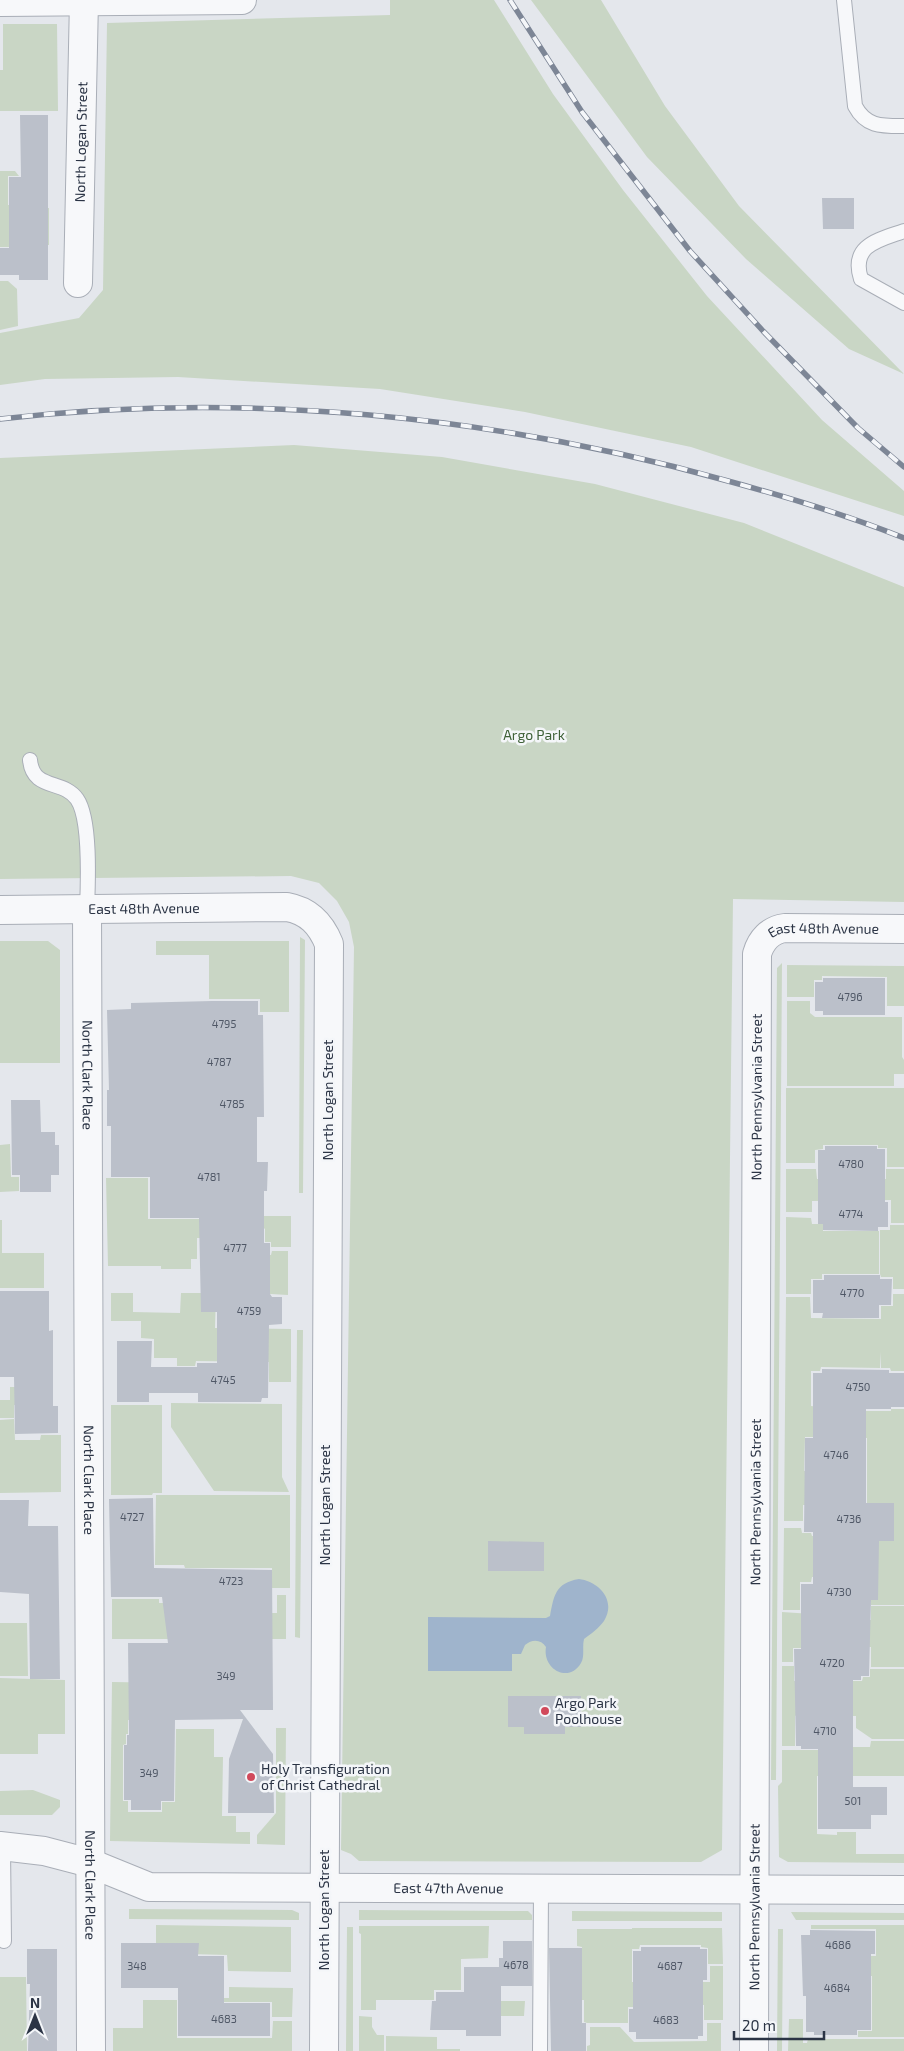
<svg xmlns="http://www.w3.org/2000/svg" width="904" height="2051" font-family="'Exo 2',sans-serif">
  <rect width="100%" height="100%" fill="#e4e7ec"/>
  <!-- green -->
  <path fill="#c9d6c5" d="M390,0H494L553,94L623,190L707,296L822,420L904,491V516L691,447L525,412L380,389L178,377L45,379L0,385V333L79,318L103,290L107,23L390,15Z
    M531,0H601L665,106L739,206L904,374L849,349L746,259L647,157Z
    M3,24H57L58,111H0V70H3Z
    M0,171H15L19,176H8V205H14L15,208H49V245H17V247H0Z
    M0,281H8L17,289L18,326L0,330Z
    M294,445L442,457L595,484L744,523L904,587V902L733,899L722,1850L701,1862L359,1861L351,1854L341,1850L354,947L349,922L337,901L319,883L291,876L0,879V458Z
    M300,937L305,940L303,1193H299Z
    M0,941H48L60,950V1063H0Z
    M156,941H289V1012H260V999H209V955H156Z
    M782,963L776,1780H771L777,968Z
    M787,965L904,966V1006H887V977L822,976V980H814V997H787Z
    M787,1001H810V1013L815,1017H902V1057L904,1060V1074H894V1086H787Z
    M786,1088H904V1167H887V1148H878V1145H823V1149L815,1150V1163H786Z
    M10,1144L11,1177H19V1191L0,1192V1145Z
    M786,1169H816L817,1179H886V1169H904V1223H891V1200L812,1201V1212H786Z
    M106,1178H148V1219H210V1238H197V1259H191V1269H161V1266H108Z
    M250,1216H291V1247H271V1242H265V1229Z
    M786,1217L811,1218L812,1224H823V1231H879V1274H822V1279H811V1294H786Z
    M0,1220H2V1253H44V1288H0Z
    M890,1225H904V1289H893V1277H881L880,1274V1230H890Z
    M272,1251H288V1295L253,1293L265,1255H271Z
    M111,1293H133V1312L180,1313L181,1293H216L215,1328L291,1329V1382H269V1362L196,1361L195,1366H177V1358H154V1339L141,1338V1321H111Z
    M893,1294H904V1371H891L890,1368H881L880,1352V1368L821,1367L820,1371H811V1406L820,1407L858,1437H805L804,1471L866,1472L811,1505H803V1521H784L786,1297H810L811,1318L881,1319V1306H893Z
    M297,1330H303L300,1638L295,1637Z
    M10,1387H28V1405H14V1418H0V1400H10Z
    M171,1403L282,1404V1477L289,1492L214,1491L171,1427Z
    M111,1405H162V1493H153L152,1495H111Z
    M891,1409H904V1605H871V1600H878V1584L867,1503V1438H859L860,1411H891Z
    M14,1419L15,1440H40L41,1435H61V1492L0,1493V1420Z
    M156,1495H290V1588H272V1568H185L184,1565H155Z
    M784,1528H801L802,1533H811L812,1536H869V1577H812L811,1582H800V1610H783Z
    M277,1595H286V1639H112V1599H159V1603H213L239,1613H277Z
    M871,1606H904V1667H871V1647H864L813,1620H871Z
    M782,1612L812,1614L801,1648H793V1662H782Z
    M0,1623H27L28,1676H0Z
    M782,1666H794V1681H847L795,1716V1746H782Z
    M870,1669H904V1739H872L856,1728V1716H849V1681H862L863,1677H870Z
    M0,1678L65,1680V1734H38V1754H0Z
    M112,1682L177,1683L173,1721L128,1720V1734H126V1744L123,1745V1801H128V1812H162V1802H175L176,1729H214V1757H223L222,1816H236V1832H250V1844L110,1841Z
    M276,1728H286L285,1845L257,1844V1835L276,1813Z
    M871,1741H904V1776H817V1834L837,1835V1832H856V1854H904V1863L788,1862L779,1857L778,1786L782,1782V1750H849V1747H870Z
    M33,1790L60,1800V1807L52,1815H0V1791Z
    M129,1909L292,1910L299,1913V1920L129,1919Z
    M359,1910L528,1911L532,1915V1920H359Z
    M572,1911L722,1912V1921H572Z
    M791,1912L904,1913V1920H796Z
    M156,1925L291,1927V1972L228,1971L227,1955L189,1954L156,1983Z
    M811,1925H904V2037H858V2031H872V1976H811L870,1956H876V1929H811Z
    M359,1926H489L488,1958L461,1959V1990H434V2000H376V2010H361V1934L359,1933Z
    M347,1927H353V2051H346Z
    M632,1928H722L723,1964H708V1948L701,1947V1945H640L639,1949H632V1982H638L635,2007H628V2023H587L584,2022V2000H553V1981H582V1947L577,1946V1929H632Z
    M778,1929H783L782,2051H777Z
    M710,1966H723V2020H704V2005H697L703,1982H710Z
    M0,1977H26L27,2051H0Z
    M229,1987L293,1988L292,2017H272V2002H179V1998H229Z
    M143,2000H177V2038H272L273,2021H292V2051H113V2028H143Z
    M462,2001H525L524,2016H457Z
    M359,2016L372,2017V2027L377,2035H384V2051H359Z
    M789,2019H803V2043H807L808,2039H904V2051H788Z
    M707,2023H721V2051H587V2046L590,2045V2027H620L634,2042L707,2041Z
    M386,2036L437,2037V2049H460V2051H386Z"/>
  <!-- water -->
  <path fill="#9fb4cc" d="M579,1579C598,1581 617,1600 604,1621C599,1628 591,1634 584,1639C582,1647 585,1656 581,1663C569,1684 542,1669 546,1647C541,1639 532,1639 525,1645L521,1654H512V1671H428V1617L546,1618L550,1616C554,1596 555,1583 579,1579Z"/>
  <!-- building -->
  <path fill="#bbc0ca" d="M20,115H48V280H19V275H0V248H9V177H21Z
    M822,198H854V229H823Z
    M823,978H885V1015H823V1011H815V982H823Z
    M212,1001H258V1015H263L264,1117H257V1162H268L267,1191H264V1243H270V1294L272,1297H282V1324L269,1325L268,1398H262L261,1402H198V1393H149V1402H117V1341H152L151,1367H197V1363H217V1312H201L199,1218H150V1177H111V1126H107V1090H109L107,1010L131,1009V1003Z
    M11,1100H40L41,1132H55V1145H59V1175H51V1192H20V1175H12Z
    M825,1146H877V1149H885V1202H888V1227H878V1231L823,1230V1224H818V1150H825Z
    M824,1275H880V1279H892L891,1305H879V1318H822L823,1313H813V1280H824Z
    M0,1291H49V1331L53,1330V1406H58V1433L15,1434L14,1377H0Z
    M822,1369L889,1370V1373H904V1407H891V1409H866V1503H894V1541H879L878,1600H871L869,1676H861V1680H853V1787H887V1815H871V1829H818V1749H801V1746H796L794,1649H801V1584H813V1532H804L805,1438H813V1373H822Z
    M153,1498L154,1568L272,1570L273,1710H240L273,1754L274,1813H228L229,1759L243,1719L175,1720L174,1801H161V1810H131V1800H124V1745H127V1735H129L128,1643H168L162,1597H111L109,1499Z
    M0,1500H29L28,1526H58L60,1679H30L29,1594L0,1592Z
    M488,1541L544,1542V1571H488Z
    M508,1696H581V1727H565V1734H524V1727H508Z
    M810,1930L875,1931V1954H871V2030H857V2035H814V2032H806V1996H803L801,1935H810Z
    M503,1941H532V1986H501V2036H466V2030H430L432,2001H436V1992H464V1967H499V1958H503Z
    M121,1943H199L198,1956H224V2003H270V2036H178V1988H121Z
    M641,1947H700V1949H707V1980H703V2036H698V2039H636V2032H629V2009H633V1951H641Z
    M549,1948H582V2023H586V2051H551Z
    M27,1949H57V2051H28L30,1984H27Z"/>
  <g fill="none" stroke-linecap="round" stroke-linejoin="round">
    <!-- service casing -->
    <g stroke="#a9aeb7" stroke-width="16">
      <path id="service" d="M844,0L855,106C866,127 882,126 904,126
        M904,231C879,240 850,245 861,279L904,303
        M30,760C33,791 63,779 77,799C91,819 88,884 87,909
        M3,1847L4,1941
        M540,2051L541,1889"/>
    </g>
    <!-- minor casing -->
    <g stroke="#a9aeb7" stroke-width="30">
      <g id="minor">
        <path d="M0,2L242,0"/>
        <path id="s1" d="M78,283L84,0"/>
        <path id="s2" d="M87,909L91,2051"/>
        <path id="s3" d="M0,910L287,907C309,911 321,924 329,944L324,2051"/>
        <path id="s4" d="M754,2051L757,954C761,940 770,930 785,928L904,929"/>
      </g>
    </g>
    <!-- tertiary casing -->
    <g stroke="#a9aeb7" stroke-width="30">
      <g id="tertiary">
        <path id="s5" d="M0,1846L44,1851L90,1863L149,1887L904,1890"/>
      </g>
    </g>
    <!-- service -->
    <use href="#service" stroke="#f7f8fa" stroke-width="14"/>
    <!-- minor -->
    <use href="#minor" stroke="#f7f8fa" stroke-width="28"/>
    <!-- tertiary -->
    <use href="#tertiary" stroke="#f7f8fa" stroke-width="28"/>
    <!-- rail casing -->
    <g stroke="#7d8696" stroke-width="5.5">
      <path id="rail" d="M510,0L582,112L690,251L763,331L858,428L904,467
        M0,419C243,391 493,415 728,481C787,497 847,515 904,538"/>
    </g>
    <!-- rail -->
    <use href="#rail" stroke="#f4f6f9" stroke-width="4" stroke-dasharray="11" stroke-linecap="butt"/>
  </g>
  <!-- markers -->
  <g fill="#d1495b" stroke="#f4f6f9" stroke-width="2">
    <circle cx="545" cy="1711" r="5"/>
    <circle cx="251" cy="1777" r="5"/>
  </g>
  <g text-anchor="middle" stroke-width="5" stroke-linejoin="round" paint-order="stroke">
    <!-- number labels -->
    <g font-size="11" fill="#4f5766">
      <text x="850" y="1001">4796</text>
      <text x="224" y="1028">4795</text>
      <text x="219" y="1066">4787</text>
      <text x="232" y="1108">4785</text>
      <text x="851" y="1168">4780</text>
      <text x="209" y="1181">4781</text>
      <text x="851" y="1218">4774</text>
      <text x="235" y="1252">4777</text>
      <text x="852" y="1297">4770</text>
      <text x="249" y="1315">4759</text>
      <text x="223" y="1384">4745</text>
      <text x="858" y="1391">4750</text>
      <text x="836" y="1459">4746</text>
      <text x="132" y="1521">4727</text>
      <text x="849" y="1523">4736</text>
      <text x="231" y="1585">4723</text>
      <text x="839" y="1596">4730</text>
      <text x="832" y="1667">4720</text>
      <text x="226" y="1680">349</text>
      <text x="825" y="1735">4710</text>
      <text x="149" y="1777">349</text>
      <text x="853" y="1805">501</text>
      <text x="838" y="1949">4686</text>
      <text x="516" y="1969">4678</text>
      <text x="137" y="1970">348</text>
      <text x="670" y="1970">4687</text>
      <text x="837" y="1992">4684</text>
      <text x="224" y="2023">4683</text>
      <text x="666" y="2024">4683</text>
    </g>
    <!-- street labels -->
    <g font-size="14" fill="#2b3445" stroke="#f4f6f9">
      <text dy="5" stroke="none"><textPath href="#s1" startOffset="141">North Logan Street</textPath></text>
      <text dy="5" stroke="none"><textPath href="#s3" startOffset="144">East 48th Avenue</textPath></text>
      <text dy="5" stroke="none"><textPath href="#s4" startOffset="1176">East 48th Avenue</textPath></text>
      <text dy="5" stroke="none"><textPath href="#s2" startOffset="166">North Clark Place</textPath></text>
      <text dy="5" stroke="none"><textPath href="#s4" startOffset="954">North Pennsylvania Street</textPath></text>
      <text transform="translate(328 1100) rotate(-90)" y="5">North Logan Street</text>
      <text dy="5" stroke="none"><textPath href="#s2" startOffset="571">North Clark Place</textPath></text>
      <text dy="5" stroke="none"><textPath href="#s4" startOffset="549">North Pennsylvania Street</textPath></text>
      <text transform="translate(325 1505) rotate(-90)" y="5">North Logan Street</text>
      <text dy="5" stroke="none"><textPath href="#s2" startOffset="976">North Clark Place</textPath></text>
      <text dy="5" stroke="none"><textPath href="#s5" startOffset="455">East 47th Avenue</textPath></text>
      <text dy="5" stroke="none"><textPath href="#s4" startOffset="144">North Pennsylvania Street</textPath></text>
      <text transform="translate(324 1910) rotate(-90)" y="5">North Logan Street</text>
    </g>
    <!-- park labels -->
    <g font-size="14" fill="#3f6138" stroke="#f4f6f9">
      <text x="534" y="740">Argo Park</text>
    </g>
    <!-- poi labels -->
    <g font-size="14" fill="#2b3445" stroke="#f4f6f9" text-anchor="start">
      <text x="555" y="1708">Argo Park<tspan x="555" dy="16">Poolhouse</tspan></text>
      <text x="261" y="1774">Holy Transfiguration<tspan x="261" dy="16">of Christ Cathedral</tspan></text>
    </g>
  </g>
  <!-- north arrow -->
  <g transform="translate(35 2016)" stroke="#f4f6f9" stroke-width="4" paint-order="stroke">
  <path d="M0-4L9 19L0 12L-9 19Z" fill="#2b3445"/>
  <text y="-8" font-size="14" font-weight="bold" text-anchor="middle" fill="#2b3445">N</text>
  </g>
  <!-- scale -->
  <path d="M734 2031v8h90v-8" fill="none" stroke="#2b3445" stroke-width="2.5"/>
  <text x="742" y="2031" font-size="15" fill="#2b3445" stroke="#f4f6f9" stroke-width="4" paint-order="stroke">20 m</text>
</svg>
